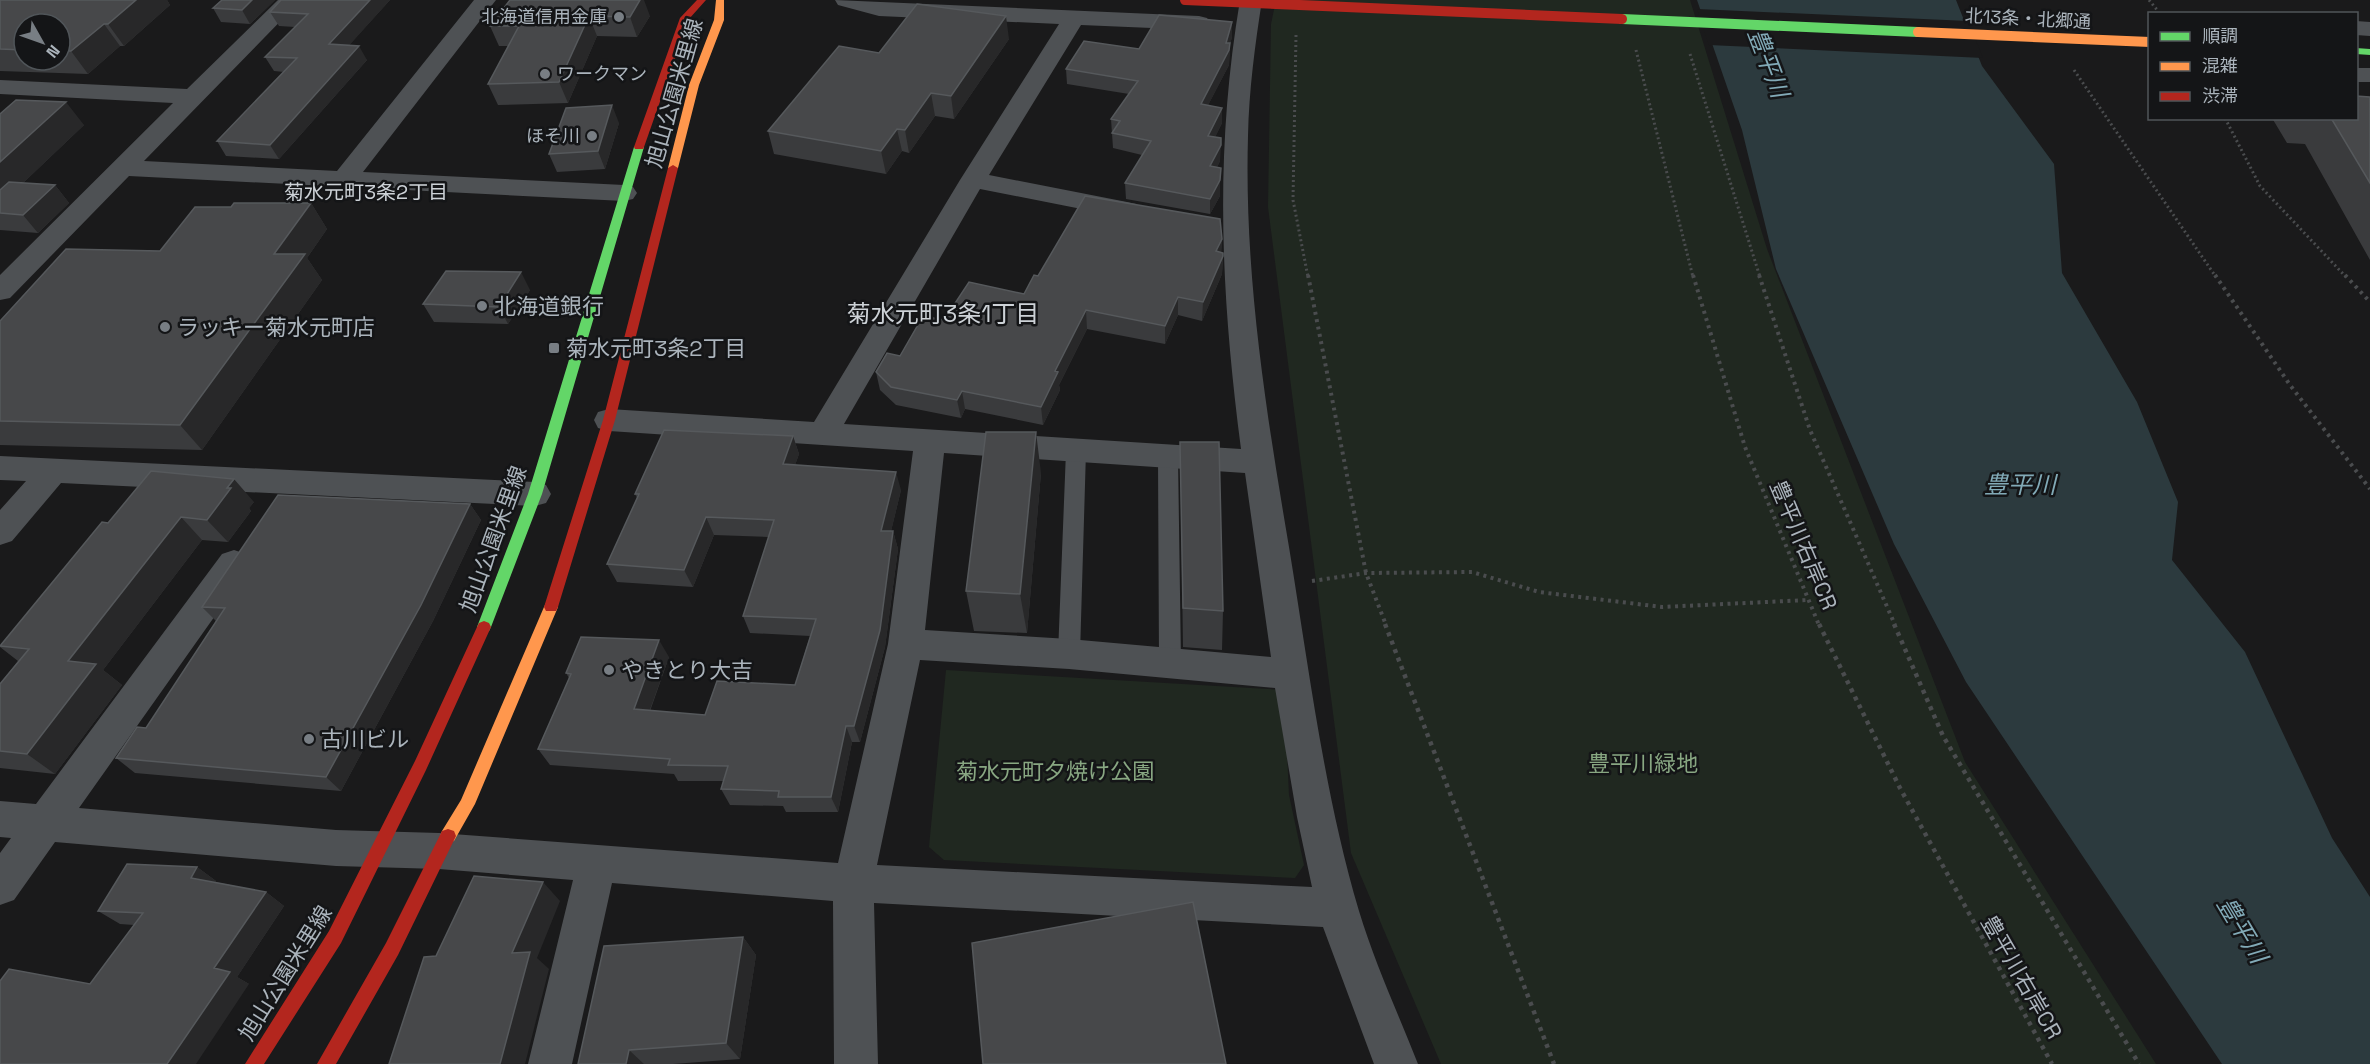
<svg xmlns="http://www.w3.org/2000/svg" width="2370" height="1064" font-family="'Space Grotesk','Noto Sans JP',sans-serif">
  <rect width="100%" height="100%" fill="#1a1a1b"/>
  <!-- green -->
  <path fill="#202820" d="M1276,0H1690L1767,249L1965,762L2156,1064H1441L1351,853L1268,207L1271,24Z
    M946,670L1284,690L1289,795L1304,865L1295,878L944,860L929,847Z"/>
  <!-- water -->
  <path fill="#2c3a3e" d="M1697,0H1956L1982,66L2054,164L2062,273L2137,402L2178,502L2172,560L2245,652L2332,838L2370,897V1064H2222L1966,682L1894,544L1776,269L1742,130Z"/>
  <!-- pier -->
  <path fill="#1a1a1b" d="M1697,9L1968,21L1983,58L1709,45Z"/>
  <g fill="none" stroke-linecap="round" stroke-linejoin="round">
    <!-- path-far2 -->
    <path stroke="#4a4c4e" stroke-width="3" stroke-dasharray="2 3" stroke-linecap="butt" d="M2149,0L2158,11
      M1296,35L1293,200L1308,277
      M1636,50L1693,277
      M1690,54L1760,277
      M2074,70L2216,277
      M2225,118L2260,186L2346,277"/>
    <!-- path-far1 -->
    <path stroke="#4a4c4e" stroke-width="4" stroke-dasharray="3 4.5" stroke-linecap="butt" d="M1308,275L1366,573L1386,625
      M1693,275L1745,447L1819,625
      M1759,275L1810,430L1895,625
      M2215,275L2290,385L2370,489
      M2345,275L2370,302
      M1312,581L1366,573L1472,572L1539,592L1662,607L1808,600"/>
    <!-- path -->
    <path stroke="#4a4c4e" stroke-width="4.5" stroke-dasharray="4 5" stroke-linecap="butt" d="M1385,624L1554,1064
      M1819,624L1900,788L2052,1064
      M1894,624L1943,736L2139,1064"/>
    <!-- lane -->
    <path fill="#4e5154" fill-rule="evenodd" d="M1076,444L1083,446L1086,451L1080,654L1077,661L1069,663L1061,661L1058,654L1066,451L1069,446Z
      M1168,449L1175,451L1178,456L1181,662L1178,669L1170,672L1162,669L1159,662L1158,456L1161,451Z"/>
    <!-- street -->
    <path fill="#4e5154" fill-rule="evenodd" d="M278,0H301L144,161L337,171L474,0H496L363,172L624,185L633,187L637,193L633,199L624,201L129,176L10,298L0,300V275L173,103L0,94V80L187,89Z
      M835,0L1199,16L1207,18L1210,23L1207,28L1199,30L1081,25L989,175L1127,202L1136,204L1140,210L1136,216L1127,218L980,189L844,424L1241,449C1221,294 1214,155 1240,0H1262C1255,45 1249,90 1248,136C1244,274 1266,411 1289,547C1309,669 1324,793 1359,911C1375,964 1398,1013 1418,1064H1374L1323,927L874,903L878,1064H834L833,901L612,883L572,1064H528L573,880L439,869L336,866L55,842L14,900L0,905V853L11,838L0,837V801L36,804L222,554L234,550L246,554L251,563L246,572L79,808L336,830L439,833L838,863L888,644L913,451L609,431L598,428L594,420L598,412L609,409L814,422L960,180L1059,24L879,16L838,5ZM944,453L1245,473L1271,657L1069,639L925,630ZM920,660L1069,669L1275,688L1297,817L1312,887L877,865Z
      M2356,21L2370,22V36L2356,35Z
      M2356,68H2370V82H2356Z
      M0,456L535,482L546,485L551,494L546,503L535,506L61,483L12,541L0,545V510L26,481L0,480Z"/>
    <!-- fast -->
    <path fill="#63d668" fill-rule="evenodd" d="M2356,48L2370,49V55L2356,54Z
      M639,144L644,147L542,494L491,627L489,631L484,633L479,631L477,627L528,494L634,147Z"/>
    <!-- slow -->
    <path fill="#ff974d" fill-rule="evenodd" d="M716,0H724V20L699,85L678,168L673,171L669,170L668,168L689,85L714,20Z
      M551,601L556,603L558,607L475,804L454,841L448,843L442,841L440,836L442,831L461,800L544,607L546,603Z"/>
    <!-- jam -->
    <path fill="#b3261e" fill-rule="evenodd" d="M697,0H706L689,19L644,147L643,149H635L634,147L680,18Z
      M673,165L678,168L615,420L558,607L556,611H546L544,607L603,420L668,168Z
      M484,621L489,623L491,627L426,770L341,943L264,1064H245L329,931L415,761L477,627L479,623Z
      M448,829L454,831L456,836L398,955L336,1064H317L386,943L442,831Z"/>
    <!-- fast-bridge -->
    <path stroke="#63d668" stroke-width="10" d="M1622,19L1918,32"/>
    <!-- slow-bridge -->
    <path stroke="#ff974d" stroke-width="10" d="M1918,32L2150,42"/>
    <!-- jam-bridge -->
    <path stroke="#b3261e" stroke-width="10" d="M1185,0L1622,19"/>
  </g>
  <!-- wall -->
  <path fill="#3a3b3d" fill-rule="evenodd" d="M0,0H167L170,5L124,46H120L88,74L0,71ZM24,24H60V60H24Z
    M222,0H275L250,24L221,22L213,8Z
    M281,0H390L349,45L367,60L279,159L226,156L217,141L284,72L274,71L265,57L295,27L279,26L270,12Z
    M510,0L650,16L637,37L597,36L568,103L498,105L488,84L508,46H499L490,26Z
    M1232,22V37L1230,44L1229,65L1208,105L1222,123L1215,137L1220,161L1217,167L1220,180V196L1210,214L1126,199L1125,183L1142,155L1113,148L1111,119L1129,94L1067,84L1066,69L1139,49Z
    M1009,39L954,119L935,116L909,153L902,151L886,174L774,154L768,131L879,53Z
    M2370,97V260L2305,144L2287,143L2272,118H2356Z
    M16,100L84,125L23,183L55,185L69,203L38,233L0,230V213Z
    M619,123L605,169L557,172L549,154Z
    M311,203L327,229L307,258L322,280L202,450L0,445V321L160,251L231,207Z
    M1222,239L1221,253L1223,256L1222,274L1202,321L1178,315L1165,344L1087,329L1059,385L1060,390L1043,425L965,409L961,418L896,405L880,390L876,372L900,356L944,320L1024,294L1038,276Z
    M530,290L508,324L434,322L423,304Z
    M793,436L799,454L795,465L901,490L891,531H893L898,549L885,647L860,742H852L838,812H786L783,806L730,805L721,789L724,781H678L674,774L550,765L538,749L569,678L566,673L669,657L650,711L705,715L795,685L810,636L750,633L743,616L769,537L714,535L693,587L617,582L607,564L637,498L635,494Z
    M1180,442L1223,611L1222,650L1183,647Z
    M1041,473L1027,633L974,631L966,591Z
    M254,502L249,508L251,511L228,542L202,540L103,670L122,685L55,774L0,768V684L18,661L0,647V646L108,523Z
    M470,504L481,520L433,621L341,791L135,773L116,758L146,728L216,621L202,607Z
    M197,867L216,881L215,882L266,892L284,906L237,977L249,984H90L134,925L120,924L98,911Z
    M743,937L756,955L740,1059L673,1064H578Z"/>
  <!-- shaded-wall -->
  <path fill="#282829" d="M136,0H167L170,5L124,46L108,24Z
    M252,0H275L250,24L242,10Z
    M370,0H390L337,59L329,44Z
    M640,0H644L650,16L637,37L630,17Z
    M589,16L597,36L568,103L559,82Z
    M1006,16L1009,39L954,119L951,96Z
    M1232,22V37L1230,44L1229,65L1201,119V104L1226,43Z
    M104,24L120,46L88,74L71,51Z
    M359,46L367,60L279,159L270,145Z
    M931,93L935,116L909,153L905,130Z
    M66,102L84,125L0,205V162Z
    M612,105L619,123L605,169L598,151Z
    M1222,108V123L1208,152V136Z
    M897,129L902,151L886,174L881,151Z
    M1221,145L1220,161L1210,182V166Z
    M1220,180V196L1210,214V199Z
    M55,185L69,203L38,233L23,215Z
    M311,203L327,229L307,258L322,280L202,450L180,425L274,254Z
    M1222,239L1221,257L1216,251Z
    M1223,256L1222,274L1202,321L1203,302Z
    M521,272L530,290L508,324L499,307Z
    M1178,297V315L1165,344V326Z
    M1086,310L1087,329L1059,385L1060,390L1043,425L1041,407L1055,371Z
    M962,391L965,409L961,418L957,400Z
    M1036,432L1041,473L1027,633L1020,594Z
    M793,436L799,454L789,482L783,464Z
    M896,472L901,490L887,548L881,531Z
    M234,479L254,502L249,508L251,511L228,542L207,520L227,488Z
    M470,504L481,520L433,621L341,791L326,777Z
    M181,517L202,540L103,670L122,685L55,774L27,754L68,661Z
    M706,517L714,535L693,587L684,570Z
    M893,531L898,549L885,647L860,742L854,726Z
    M659,640L669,657L644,726L634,709Z
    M846,726L852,742L838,812L831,797Z
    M197,867L216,881L210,891L191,878Z
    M543,882L560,901L537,958L549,969L525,1064H500L512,953Z
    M266,892L284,906L237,977L249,984L196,1064H167L214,968Z
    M743,937L756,955L740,1059L726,1043Z
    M629,1050L644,1064H626Z"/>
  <!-- building -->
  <path fill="#47484a" stroke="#56595c" stroke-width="1.5" d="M0,0H136L108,24H104L71,51H60V24H24V50L0,49Z
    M222,0H252L242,10L213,8Z
    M281,0H370L329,44L359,46L270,145L217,141L297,58L265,57L308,14L270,12Z
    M510,0H640L630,17L589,16L559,82L488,84L519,26H490Z
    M917,4L1006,16L951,96L931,93L905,130L897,129L881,151L768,131L839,46L879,53Z
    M1159,15L1232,22L1226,43H1230L1229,50L1201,104L1222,108L1208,136L1221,138V145L1210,166L1221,168L1220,180L1210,199L1125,183L1151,141L1112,133L1120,121L1111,119L1138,81L1066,69L1084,41L1139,49Z
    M2356,96L2370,97V183L2331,118H2356Z
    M16,100L66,102L0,162V114Z
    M612,105L598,151L549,154L566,108Z
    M9,182L55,185L23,215L0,213V190Z
    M1085,196L1220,219L1222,239L1216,251L1223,253V256L1203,302L1178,297L1165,326L1086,310L1055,371L1058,372L1041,407L962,391L957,400L891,387L876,372L887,353L900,356L923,316L944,320L969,282L1024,294L1034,275L1038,276Z
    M234,203H311L274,254H305L180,425L0,421V321L66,249L160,251L195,207H231Z
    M446,271L521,272L499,307L423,304Z
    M664,430L793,436L783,464L896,472L881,531H893L880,630L854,726H846L831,797H778L779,791L721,789L728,766L668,765L670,759L538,749L571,674L566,673L581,637L659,640L634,709L705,715L717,681L795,685L816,619L743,616L774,520L706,517L684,570L607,564L639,494H635Z
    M986,432H1036L1020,594L966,591Z
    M1180,442H1219L1223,611L1183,608Z
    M151,471L234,479L227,488H231L207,520L181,517L68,661L96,664L27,754L0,751V684L29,649L0,646L102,522L108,523Z
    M278,495L470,504L421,605L326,777L116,758L137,727L146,728L225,608L202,607Z
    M127,864L197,867L191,878L266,892L214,968L230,972L167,1064H0V981L9,969L90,984L143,913L98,911Z
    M474,876L543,882L512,953L530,952L500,1064H389L424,957L436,956Z
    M1193,902L1226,1064H983L972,943Z
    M743,937L726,1043L629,1050L626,1064H578L604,946Z"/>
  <!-- markers -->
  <g fill="#787e84" stroke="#141517" stroke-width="2">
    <circle cx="619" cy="17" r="6"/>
    <circle cx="545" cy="74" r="6"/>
    <circle cx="592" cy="136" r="6"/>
    <circle cx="482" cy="306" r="6"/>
    <circle cx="165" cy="327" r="6"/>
    <rect x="548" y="342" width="12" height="12" rx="3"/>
    <circle cx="609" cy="670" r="6"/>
    <circle cx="309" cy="739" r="6"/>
  </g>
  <g text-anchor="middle" stroke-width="5" stroke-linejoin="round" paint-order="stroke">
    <!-- far-poi labels -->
    <g font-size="18" fill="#abb4bc" stroke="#141517" text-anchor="end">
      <text x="607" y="23">北海道信用金庫</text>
      <text x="557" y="80" text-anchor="start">ワークマン</text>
      <text x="580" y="142">ほそ川</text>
    </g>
    <!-- far-street labels -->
    <g font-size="18" fill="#abb4bc" stroke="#141517">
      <text transform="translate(2028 19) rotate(3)" y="6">北13条・北郷通</text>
    </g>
    <!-- far-neighbourhood labels -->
    <g font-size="20" fill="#cdd2d7" stroke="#141517">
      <text x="366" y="199">菊水元町3条2丁目</text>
    </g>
    <!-- street labels -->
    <g font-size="22" fill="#abb4bc" stroke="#141517">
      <text transform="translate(674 93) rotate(-74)" y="8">旭山公園米里線</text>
      <text transform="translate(493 539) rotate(-70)" y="8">旭山公園米里線</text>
      <text transform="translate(1804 545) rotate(67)" y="8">豊平川右岸CR</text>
      <text transform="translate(285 973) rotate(-58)" y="8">旭山公園米里線</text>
      <text transform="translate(2022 977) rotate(60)" y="8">豊平川右岸CR</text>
    </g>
    <!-- poi labels -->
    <g font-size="22" fill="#abb4bc" stroke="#141517" text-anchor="start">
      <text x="494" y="314">北海道銀行</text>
      <text x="177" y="335">ラッキー菊水元町店</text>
      <text x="566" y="356">菊水元町3条2丁目</text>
      <text x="621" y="678">やきとり大吉</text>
      <text x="321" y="747">古川ビル</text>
    </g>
    <!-- park labels -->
    <g font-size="22" fill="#88a782" stroke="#141517">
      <text x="1643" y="771">豊平川緑地</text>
      <text x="1055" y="779">菊水元町夕焼け公園</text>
    </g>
    <!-- water labels -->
    <g font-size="24" font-style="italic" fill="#82aab7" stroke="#141517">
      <text transform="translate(1768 63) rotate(69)" y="8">豊平川</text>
      <text x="2020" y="493">豊平川</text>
      <text transform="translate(2242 930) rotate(59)" y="8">豊平川</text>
    </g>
    <!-- neighbourhood labels -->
    <g font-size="24" fill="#cdd2d7" stroke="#141517">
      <text x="943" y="322">菊水元町3条1丁目</text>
    </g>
  </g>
  <!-- legend -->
  <rect x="2148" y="12" width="210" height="108" fill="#141517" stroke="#505559" stroke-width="1.5"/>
  <rect x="2160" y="32" width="30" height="9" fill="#63d668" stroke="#505559" stroke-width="1.5"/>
  <text x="2202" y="42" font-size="18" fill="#abb4bc">順調</text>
  <rect x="2160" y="62" width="30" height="9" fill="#ff974d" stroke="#505559" stroke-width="1.5"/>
  <text x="2202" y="72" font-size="18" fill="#abb4bc">混雑</text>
  <rect x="2160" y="92" width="30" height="9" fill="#b3261e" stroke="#505559" stroke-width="1.5"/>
  <text x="2202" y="102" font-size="18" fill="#abb4bc">渋滞</text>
  <!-- north arrow -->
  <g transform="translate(42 42) rotate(130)"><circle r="28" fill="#141517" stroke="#505559" stroke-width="1.5"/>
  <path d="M0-4.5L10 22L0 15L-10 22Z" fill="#787e84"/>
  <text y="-9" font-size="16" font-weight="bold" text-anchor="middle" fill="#abb4bc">N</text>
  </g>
</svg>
